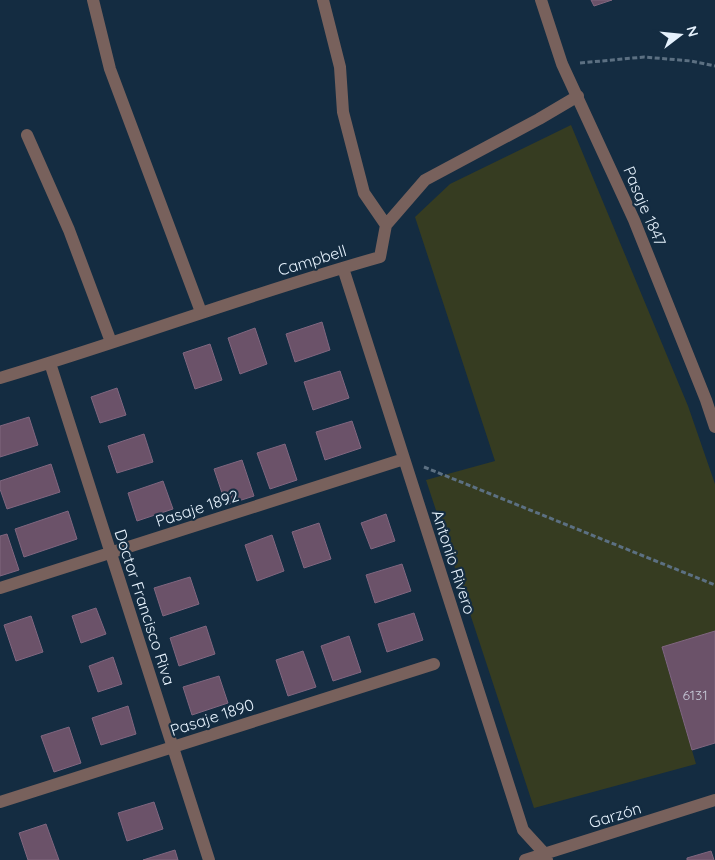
<svg xmlns="http://www.w3.org/2000/svg" width="715" height="860" font-family="Quicksand,sans-serif">
  <rect width="100%" height="100%" fill="#142c41"/>
  <!-- green -->
  <path fill="#363c21" d="M571,125L688,406L715,484V631L662,648L696,764L534,808L426,480L495,461L415,217L450,184Z"/>
  <!-- building -->
  <path fill="#6b5269" stroke="#80667f" d="M591,0H612L594,6Z
    M322,322L330,350L295,362L286,334Z
    M255,328L267,364L240,374L228,338Z
    M210,344L222,380L195,389L183,353Z
    M340,371L349,398L313,410L304,382Z
    M117,388L126,415L100,423L91,397Z
    M29,417L38,445L0,457V426Z
    M352,421L361,448L325,460L316,432Z
    M144,434L153,462L117,473L108,446Z
    M285,444L297,480L270,489L257,453Z
    M242,460L254,496L226,505L214,469Z
    M51,464L60,492L7,509L0,489V481Z
    M163,481L173,509L137,521L128,493Z
    M68,511L77,539L24,557L15,529Z
    M386,514L395,541L371,549L361,523Z
    M319,523L331,559L304,568L292,532Z
    M7,534L19,570L0,576V536Z
    M272,535L284,571L257,581L245,545Z
    M402,564L411,591L375,603L366,575Z
    M190,577L199,604L163,616L154,588Z
    M96,608L106,634L81,643L72,616Z
    M414,613L423,640L387,652L378,624Z
    M31,616L43,652L16,661L4,625Z
    M206,626L215,654L179,666L170,638Z
    M715,631V743L692,750L662,647Z
    M349,636L361,672L333,681L321,646Z
    M303,651L316,687L288,696L276,660Z
    M113,657L122,684L98,692L89,666Z
    M219,676L228,703L192,715L183,687Z
    M128,706L136,734L101,745L92,718Z
    M69,727L81,763L54,772L41,736Z
    M154,802L163,829L127,841L118,813Z
    M46,824L59,860H28L19,833Z
    M175,850L178,860H143Z
    M711,851L714,860H687V858Z"/>
  <g fill="none" stroke-linecap="round" stroke-linejoin="round">
    <!-- path -->
    <path stroke="#5c7082" stroke-width="3" stroke-dasharray="5 2.5" stroke-linecap="butt" d="M580,63L644,57L691,61L715,66
      M424,467L715,585"/>
    <!-- minor -->
    <path stroke="#78615c" stroke-width="12" d="M93,0L110,69L201,312
      M323,0L340,67L343,112L364,193L386,225
      M541,0L562,64L634,220L706,400L715,427
      M27,135L69,230L111,342
      M343,268L523,830L545,854L547,860
      M50,363L209,860
      M0,378C128,340 252,293 380,257L386,225L425,180L539,119L578,96
      M0,588L404,459
      M0,802L434,664
      M525,860L715,800"/>
  </g>
  <g text-anchor="middle" stroke-width="4.5" stroke-linejoin="round" paint-order="stroke">
    <!-- number labels -->
    <g font-size="14" fill="#c6c9d7">
      <text x="695" y="700">6131</text>
    </g>
    <!-- street labels -->
    <g font-size="16" fill="#e5f1fc" stroke="#142c41">
      <text transform="translate(645 206) rotate(67)" y="6">Pasaje 1847</text>
      <text transform="translate(312 260) rotate(-17)" y="6">Campbell</text>
      <text transform="translate(197 508) rotate(-18)" y="6">Pasaje 1892</text>
      <text transform="translate(454 562) rotate(72)" y="6">Antonio Rivero</text>
      <text transform="translate(145 607) rotate(72)" y="6">Doctor Francisco Riva</text>
      <text transform="translate(212 717) rotate(-18)" y="6">Pasaje 1890</text>
      <text transform="translate(615 815) rotate(-17)" y="6">Garzón</text>
    </g>
  </g>
  <!-- north arrow -->
  <g transform="translate(680 35) rotate(74)" stroke="#142c41" stroke-width="4" paint-order="stroke">
  <path d="M0-4L9 19L0 12L-9 19Z" fill="#e5f1fc"/>
  <text y="-8" font-size="14" font-weight="bold" text-anchor="middle" fill="#e5f1fc">N</text>
  </g>
</svg>
